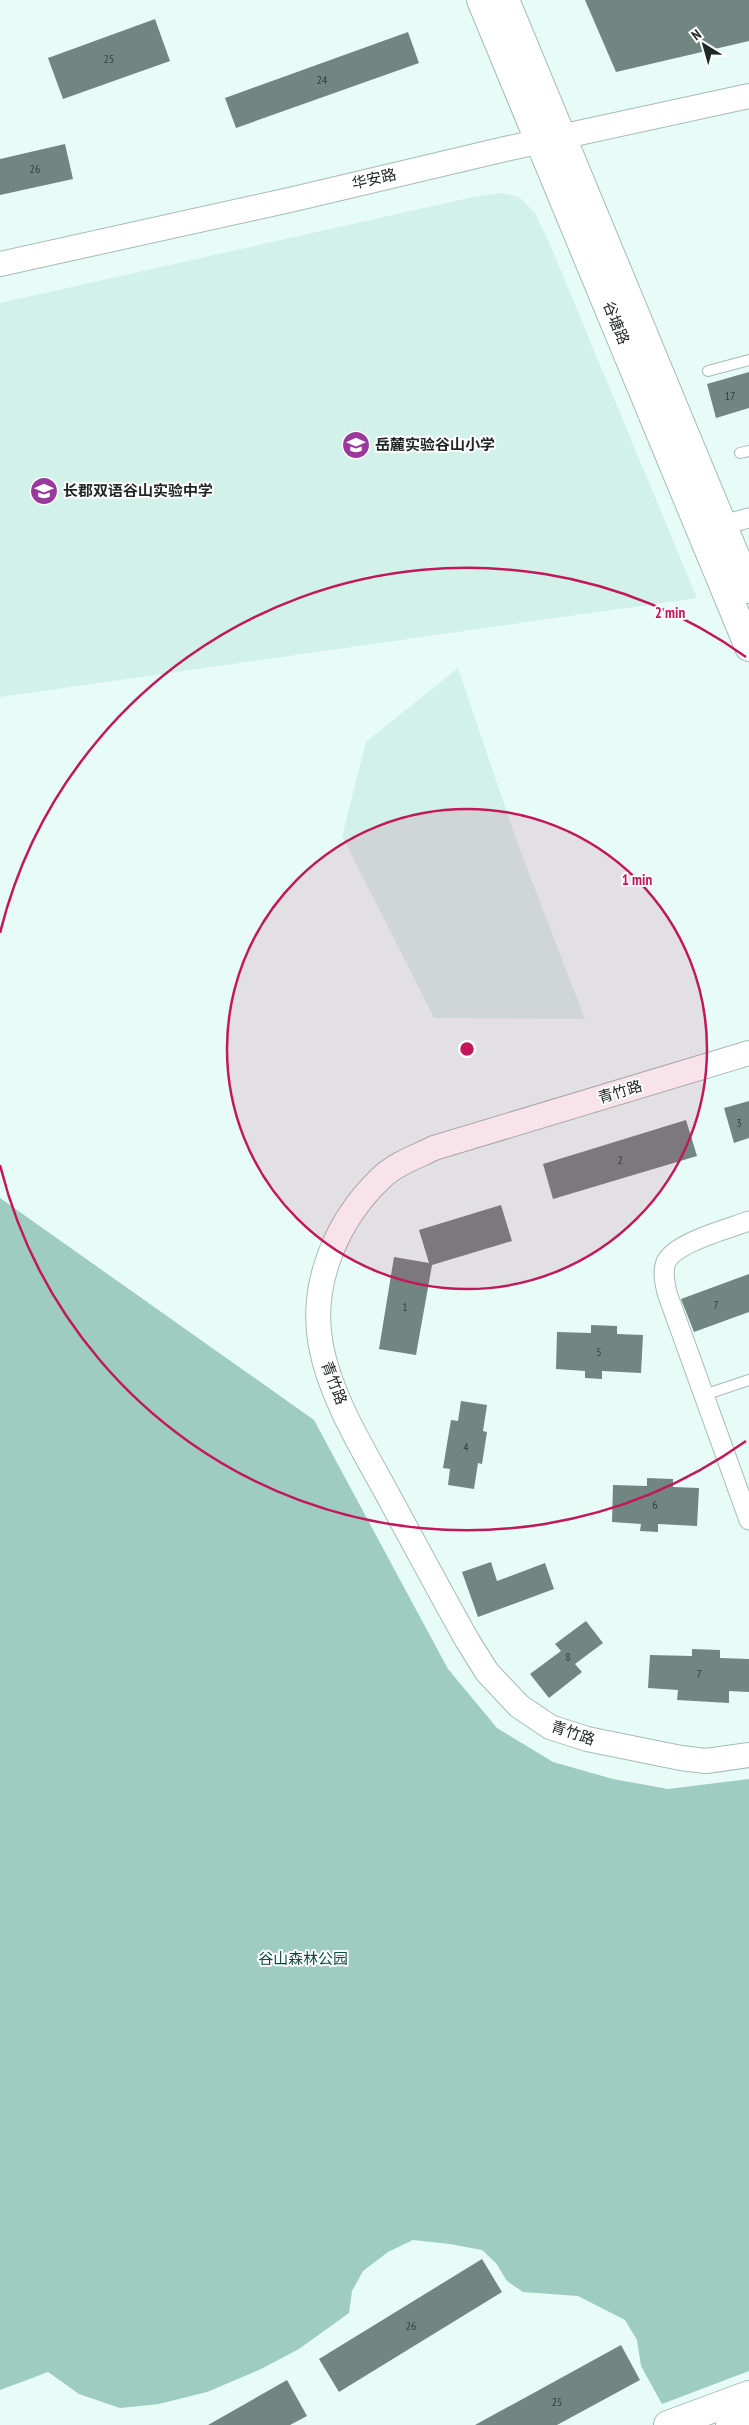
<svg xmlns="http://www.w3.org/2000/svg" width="749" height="2425" font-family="'PT Sans Narrow','Noto Sans SC',sans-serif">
  <rect width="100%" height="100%" fill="#e7fcf6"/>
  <!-- built -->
  <path fill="#d2f1e8" d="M501,193L519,197L535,213L549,242L697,598L0,697V303L473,197Z
    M458,668L517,842L585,1019L434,1018L342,836L366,742Z"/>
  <!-- forest -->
  <path fill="#9eccc0" d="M0,1198L314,1420L448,1669L497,1728L553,1762L613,1779L668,1789L749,1779V2371L662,2404L641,2366L637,2340L625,2320L578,2296L523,2292L507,2281L496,2263L482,2250L450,2244L413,2240L388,2252L363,2271L352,2291L349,2313L299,2349L259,2370L207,2392L159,2404L120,2408L79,2394L48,2372L0,2390Z"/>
  <!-- building -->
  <path fill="#728681" d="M585,0H749V41L616,72Z
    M155,19L170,61L63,99L48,58Z
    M408,32L419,63L236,128L225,98Z
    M65,144L73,179L0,195V159Z
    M749,372V408L716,418L707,384Z
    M749,1101V1138L734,1143L724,1108Z
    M686,1120L697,1156L553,1199L543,1164Z
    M501,1205L512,1241L432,1265L416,1355L379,1349L394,1257L429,1263L419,1230Z
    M749,1274V1312L694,1332L681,1299Z
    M591,1325L617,1326V1334L643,1335L641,1373L602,1371V1379L585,1378V1371L556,1369L557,1332L591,1333Z
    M461,1401L487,1405L483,1431L487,1432L482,1464L478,1463L474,1489L448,1485L450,1469L443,1468L451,1420L458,1421Z
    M647,1478L673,1479V1487L699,1488L697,1526L658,1524V1532L640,1531L641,1524L612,1522L613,1485L647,1486Z
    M491,1562L497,1581L545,1563L554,1589L478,1617L462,1572Z
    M586,1621L603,1643L575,1664L582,1672L549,1698L530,1674L561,1651L555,1644Z
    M692,1649L720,1650V1658L749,1659V1692L729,1691V1703L677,1700L678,1690L648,1688L650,1655L692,1656Z
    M482,2259L502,2292L339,2392L319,2359Z
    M621,2345L640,2380L557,2425H475Z
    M287,2380L307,2416L290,2425H208Z"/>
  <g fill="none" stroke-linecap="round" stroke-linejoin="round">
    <!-- service casing -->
    <g stroke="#a7bbb5" stroke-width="12">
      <path id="service" d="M708,371L749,360
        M740,453L749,451
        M704,1395L749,1380"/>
    </g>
    <!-- minor casing -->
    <g stroke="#a7bbb5" stroke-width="21">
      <path id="minor" d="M723,525L749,518
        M749,1221C728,1229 676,1242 666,1262C662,1272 665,1283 667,1293L749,1520"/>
    </g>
    <!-- tertiary casing -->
    <g stroke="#a7bbb5" stroke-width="26">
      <path id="tertiary" d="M0,264L294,199L505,149L749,96
        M749,1053L434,1148C416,1157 395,1164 381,1178C337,1220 309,1284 321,1346C330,1394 358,1441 382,1484C410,1536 438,1588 467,1640L487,1672L519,1706L550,1727L587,1739L681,1758L706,1761L749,1755"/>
    </g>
    <!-- secondary casing -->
    <g stroke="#a7bbb5" stroke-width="30">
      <path id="secondary" d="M481,0L749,647
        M505,0L749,589
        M668,2425L749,2395
        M730,2425L749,2418"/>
    </g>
    <!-- service -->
    <use href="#service" stroke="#fff" stroke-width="10"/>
    <!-- minor -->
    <use href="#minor" stroke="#fff" stroke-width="19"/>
    <!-- tertiary -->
    <use href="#tertiary" stroke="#fff" stroke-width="24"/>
    <!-- secondary -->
    <use href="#secondary" stroke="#fff" stroke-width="28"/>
  </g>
  <!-- distance rings -->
  <circle cx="467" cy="1049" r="240" fill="#c2185b" fill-opacity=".12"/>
  <g fill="none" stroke="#c2185b" stroke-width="2.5">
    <circle cx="467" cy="1049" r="240"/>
    <path d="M746 1441A481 481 0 0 1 0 1165M0 933A481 481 0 0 1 746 657"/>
  </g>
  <!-- icons -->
  <defs>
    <g id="school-disc" transform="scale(1.4375)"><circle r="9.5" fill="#9b389d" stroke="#fff"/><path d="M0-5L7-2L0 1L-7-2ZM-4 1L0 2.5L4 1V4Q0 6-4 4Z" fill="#fff"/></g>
  </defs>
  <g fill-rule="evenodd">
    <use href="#school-disc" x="356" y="445"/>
    <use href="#school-disc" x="44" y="491"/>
  </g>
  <g text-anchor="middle" stroke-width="4" stroke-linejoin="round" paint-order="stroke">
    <!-- number labels -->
    <g font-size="12" fill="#34403d">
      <text x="109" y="63">25</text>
      <text x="322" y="84">24</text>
      <text x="35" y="173">26</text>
      <text x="730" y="400">17</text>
      <text x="739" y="1127">3</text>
      <text x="620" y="1164">2</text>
      <text x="716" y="1309">7</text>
      <text x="405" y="1311">1</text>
      <text x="599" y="1356">5</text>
      <text x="466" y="1451">4</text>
      <text x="655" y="1509">6</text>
      <text x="568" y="1661">8</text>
      <text x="699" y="1678">7</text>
      <text x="411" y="2330">26</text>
      <text x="557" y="2406">25</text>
    </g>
    <!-- street labels -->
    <g font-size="15" fill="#202826" stroke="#fff">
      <text transform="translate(374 179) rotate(-13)" y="5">华安路</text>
      <text transform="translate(616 323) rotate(68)" y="5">谷塘路</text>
      <text transform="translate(620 1092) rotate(-17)" y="5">青竹路</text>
      <text transform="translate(334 1383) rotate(69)" y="5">青竹路</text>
      <text transform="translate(573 1733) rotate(19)" y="5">青竹路</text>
    </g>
    <!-- poi labels -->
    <g font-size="15" font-weight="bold" fill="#202826" stroke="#fff" text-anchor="start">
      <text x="375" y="450">岳麓实验谷山小学</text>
      <text x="63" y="496">长郡双语谷山实验中学</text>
    </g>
    <!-- park labels -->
    <g font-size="15" fill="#094c40" stroke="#fff">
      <text x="303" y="1964">谷山森林公园</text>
    </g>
  </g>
  <circle cx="467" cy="1049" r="8" fill="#c2185b" stroke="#fff" stroke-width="2.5"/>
  <g font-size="15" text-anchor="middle" font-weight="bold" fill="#c2185b" stroke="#fff" stroke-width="4" stroke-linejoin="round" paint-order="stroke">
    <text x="670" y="618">2 min</text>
    <text x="637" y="885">1 min</text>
  </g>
  <!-- north arrow -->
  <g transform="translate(704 45) rotate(323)" stroke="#ffffff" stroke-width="4" paint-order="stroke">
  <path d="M0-4L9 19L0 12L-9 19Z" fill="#202826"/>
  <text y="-8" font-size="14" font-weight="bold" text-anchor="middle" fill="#202826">N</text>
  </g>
</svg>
